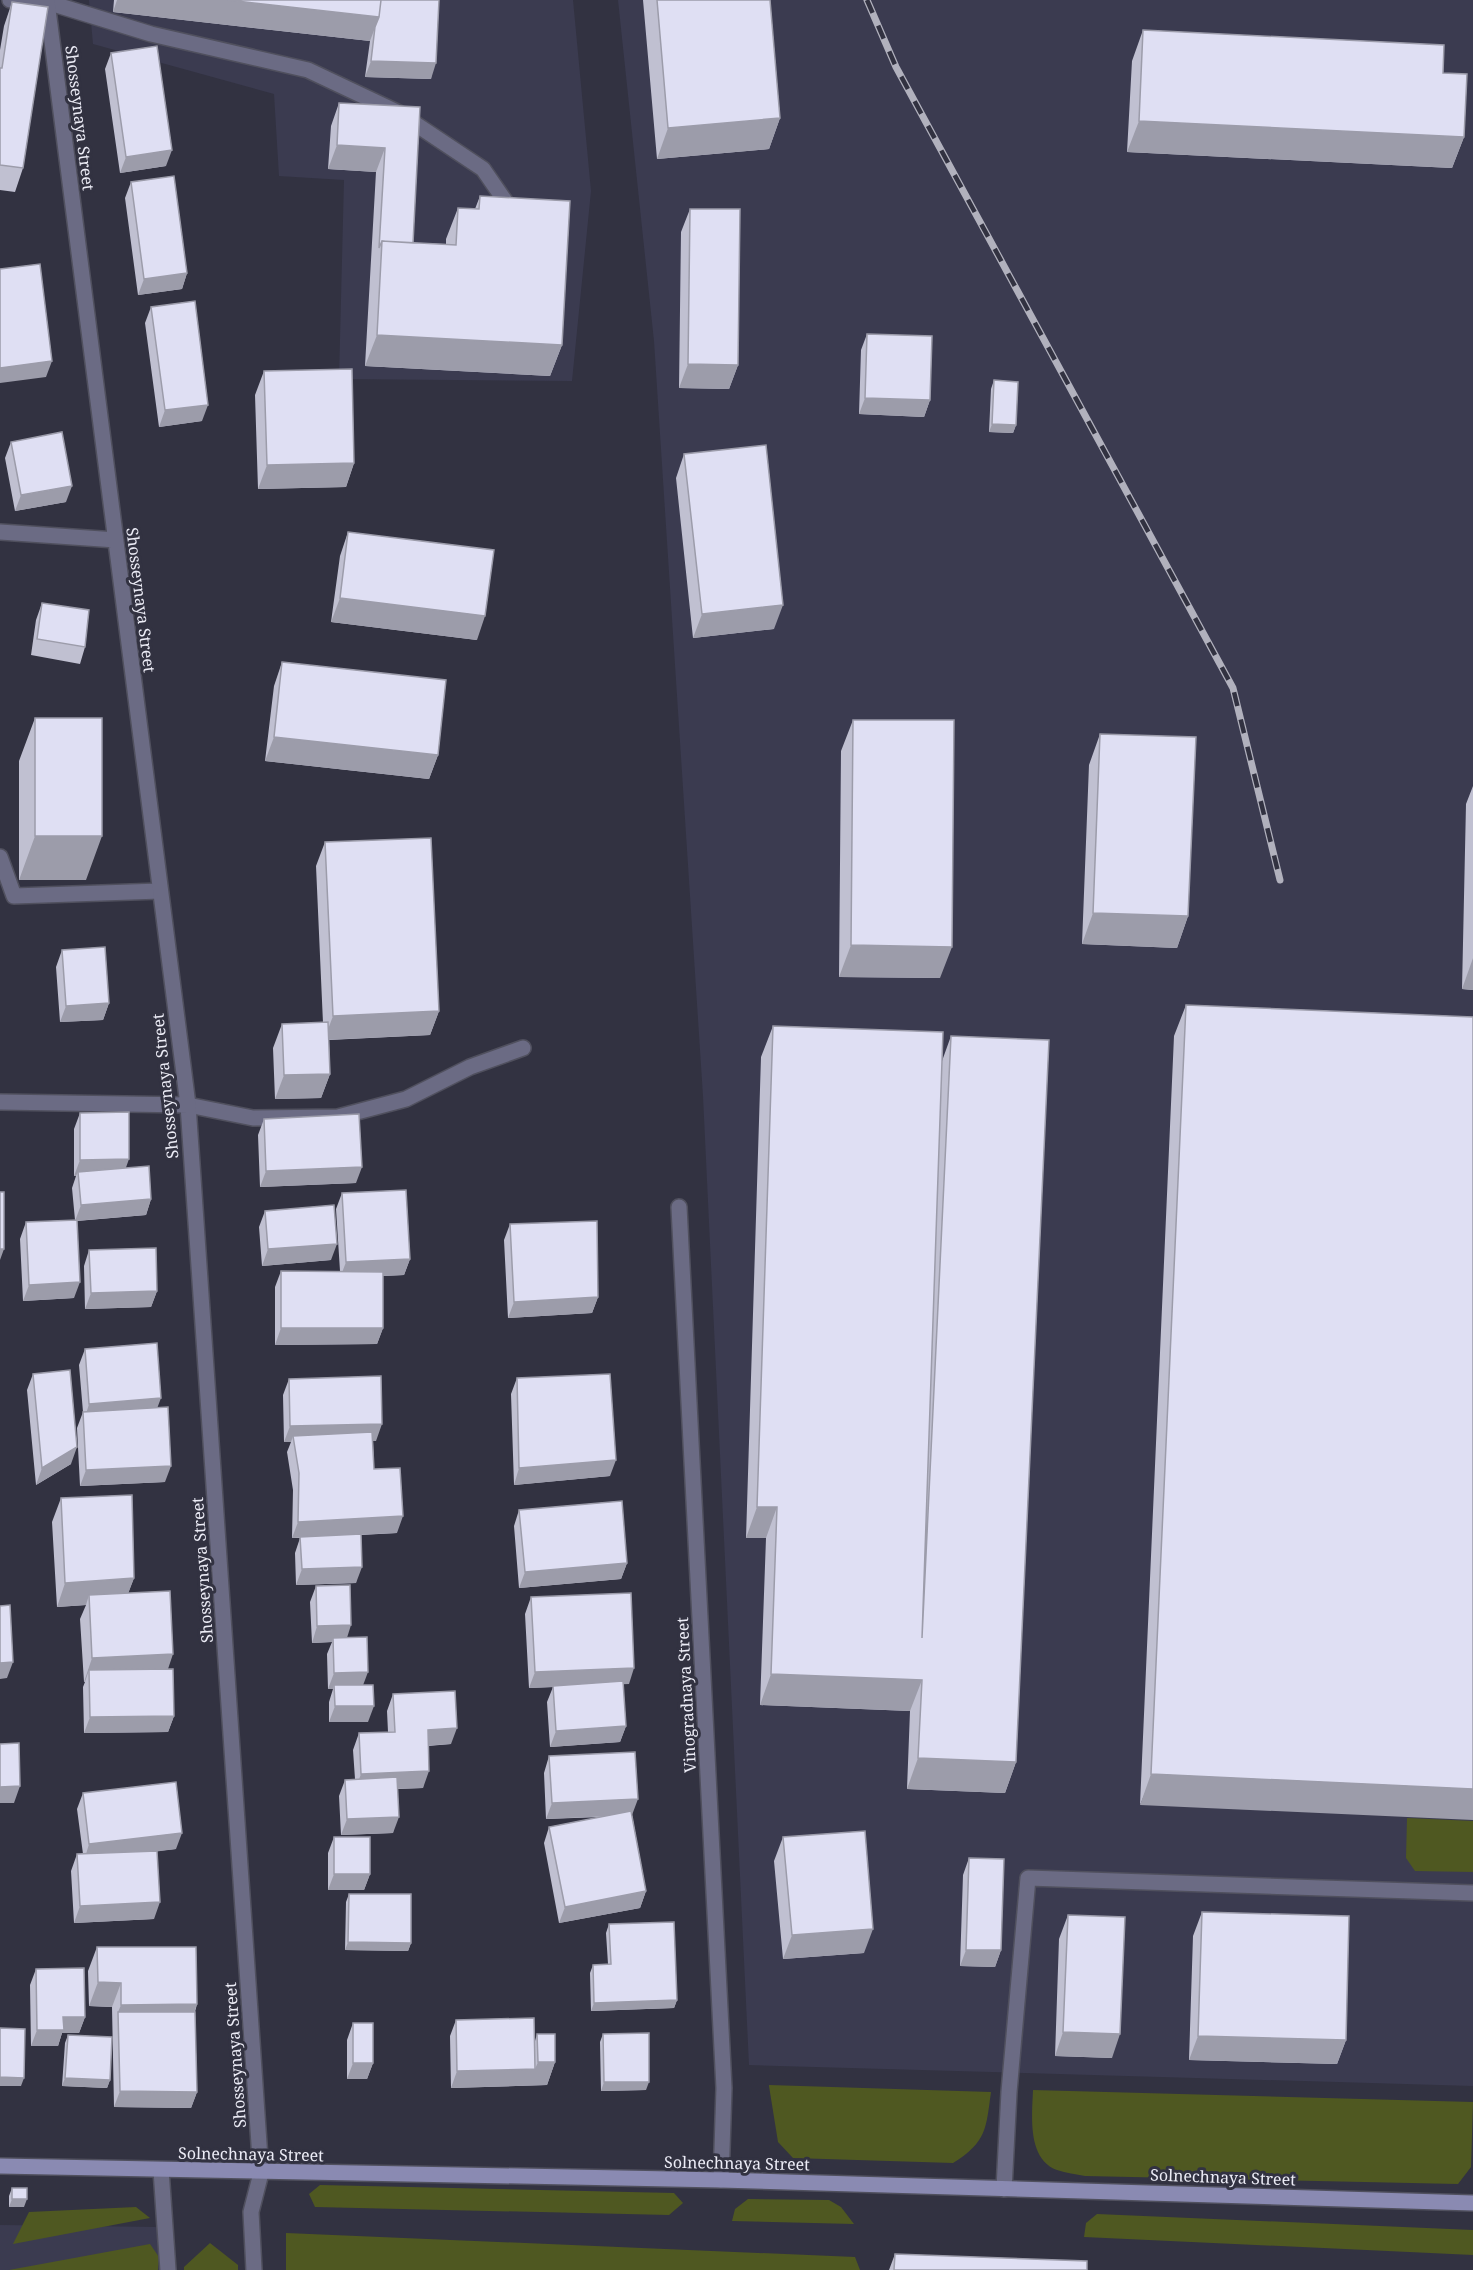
<svg xmlns="http://www.w3.org/2000/svg" width="1473" height="2270" font-family="'Noto Serif',serif">
  <rect width="100%" height="100%" fill="#323241"/>
  <!-- built -->
  <path fill="#3b3b50" d="M89,0H573L591,191L572,381L339,379L344,180L279,176L274,94L93,44Z
    M618,0H1473V2086L749,2065L703,1096L654,341Z
    M0,2225L157,2227L159,2270H0Z"/>
  <!-- green -->
  <path fill="#4f5821" d="M1407,1818L1473,1821V1872L1415,1871L1406,1858Z
    M769,2086V2085L991,2092C986,2128 987,2142 953,2163L793,2158L778,2142Z
    M1033,2090L1473,2102L1471,2167L1458,2184L1085,2176C1076,2174 1066,2173 1057,2170C1027,2159 1032,2116 1033,2090Z
    M320,2185L674,2193L683,2203L669,2215L315,2207L309,2194Z
    M748,2199L829,2200L841,2207L854,2224L732,2221L735,2209Z
    M136,2207L150,2218L13,2244L29,2212Z
    M1097,2214L1473,2230V2255L1084,2237L1086,2223Z
    M286,2233L855,2257L860,2270H286Z
    M210,2243L238,2265V2270H184V2267Z
    M150,2244L159,2257L158,2270H9Z"/>
  <g fill="none" stroke-linecap="round" stroke-linejoin="round">
    <!-- service casing -->
    <g stroke="#50505e" stroke-width="18">
      <path id="service" d="M47,2L151,34L308,70L399,113L483,169L514,214
        M0,857L14,896L160,891
        M188,1105L253,1118L338,1117L406,1099L470,1067L523,1048
        M1004,2189L1009,2092L1028,1878L1473,1893"/>
    </g>
    <!-- minor casing -->
    <g stroke="#50505e" stroke-width="18">
      <path id="minor" d="M10,0L47,2L188,1105L261,2173L251,2212L254,2270
        M0,532L116,540
        M0,1102L188,1105
        M679,1207L724,2088L721,2180
        M161,2170L168,2270"/>
    </g>
    <!-- secondary casing -->
    <g stroke="#50505e" stroke-width="18">
      <path id="secondary" d="M0,2166L721,2180L1473,2203"/>
    </g>
    <!-- service -->
    <use href="#service" stroke="#6b6b84" stroke-width="15"/>
    <!-- minor -->
    <use href="#minor" stroke="#6b6b84" stroke-width="15"/>
    <!-- secondary -->
    <use href="#secondary" stroke="#8a8ab2" stroke-width="15"/>
    <!-- rail casing -->
    <g stroke="#b1b1bd" stroke-width="7">
      <path id="rail" d="M867,0L896,67L1233,688L1280,880"/>
    </g>
    <!-- rail -->
    <use href="#rail" stroke="#323241" stroke-width="4.5" stroke-dasharray="14" stroke-linecap="butt"/>
  </g>
  <!-- wall -->
  <path fill="#c0c0d1" d="M114,0H439L431,79L365,77L370,41L113,12Z
    M643,0H770L780,118L769,149L657,159Z
    M12,2L23,168L15,192L0,190V50L4,26Z
    M1143,30L1443,73L1464,137L1452,168L1127,152L1132,61Z
    M111,53L166,166L120,173L105,69Z
    M339,103L420,107L413,243L446,244V239L458,208L475,209L480,196L562,345L550,376L365,366L376,172L328,169L331,126Z
    M131,182L187,273L182,289L138,295L125,198Z
    M690,209L738,365L729,389L679,388L681,232Z
    M151,307L202,421L159,427L145,323Z
    M867,334L930,400L924,417L859,414L861,350Z
    M264,371L354,463L346,487L258,489L255,395Z
    M994,380L1016,425L1013,433L989,432L991,389Z
    M11,442L66,502L15,511L5,458Z
    M684,454L774,629L693,638L676,478Z
    M348,532L477,640L331,622L340,556Z
    M42,603L85,647L80,664L31,655L36,620Z
    M282,662L438,755L429,779L265,761L274,686Z
    M35,718L86,880H19V761Z
    M853,720L940,978L839,977L841,751Z
    M1100,734L1188,916L1177,948L1082,944L1089,765Z
    M1473,786V990L1462,989L1466,804Z
    M325,842L439,1011L430,1035L329,1040L330,1074L321,1098L275,1099L273,1048L282,1024L323,1023L316,866Z
    M62,950L109,1003L103,1020L60,1022L56,967Z
    M1186,1005L1473,1017L1140,1805L1174,1036Z
    M773,1026L942,1061L951,1036L1016,1762L1005,1793L907,1789L910,1711L760,1705L766,1538H746L761,1057Z
    M80,1113L151,1199L146,1215L77,1221L74,1298L23,1301L20,1239L26,1222L75,1220L72,1188L76,1176H74V1129Z
    M264,1119L356,1183L260,1187L258,1135Z
    M342,1193L410,1259L404,1275L383,1276V1328L377,1344L275,1345V1287L281,1271H340L336,1209Z
    M265,1211L331,1260L262,1266L259,1227Z
    M510,1224L598,1297L592,1313L508,1318L504,1240Z
    M89,1250L157,1291L151,1307L85,1309L84,1266Z
    M85,1349L158,1408L165,1482L80,1486L77,1428L83,1412L79,1365Z
    M33,1374L71,1464L36,1485L27,1390Z
    M517,1378L610,1476L514,1485L511,1394Z
    M289,1379L376,1441H373L374,1469L397,1533L361,1535L356,1583L296,1585L295,1553L300,1538H292L293,1490L287,1452L291,1442H284L283,1395Z
    M61,1498L134,1578L128,1593L168,1669L174,1716L168,1732L84,1733L83,1687L85,1682H84L80,1619L86,1605L57,1607L52,1522Z
    M519,1510L627,1563L621,1579L519,1588L514,1526Z
    M316,1586L347,1638L363,1685L368,1722H329V1702L333,1689H328L327,1654L332,1642L312,1643L310,1602Z
    M531,1597L629,1684H623L626,1726L620,1742L550,1747L547,1702L553,1687L529,1688L525,1614Z
    M393,1694L451,1744L428,1746L423,1788L398,1789L393,1833L341,1835L339,1796L345,1780L355,1779L353,1750L359,1733L388,1732L387,1711Z
    M549,1756L632,1815L646,1891L640,1908L559,1923L544,1843L549,1827L602,1817L546,1819L544,1773Z
    M83,1793L176,1849L157,1851L154,1919L74,1923L71,1871L77,1854H83L77,1809Z
    M334,1837L370,1874L364,1890H328V1853Z
    M783,1837L864,1953L783,1959L774,1861Z
    M969,1858L1001,1950L995,1967L960,1966L963,1875Z
    M349,1894L411,1943L408,1951L345,1950L346,1902Z
    M1202,1912L1346,2040L1337,2064L1189,2060L1193,1936Z
    M1068,1915L1112,2058L1055,2056L1059,1939Z
    M609,1924L677,2000L674,2008L591,2011L590,1973L593,1965L608,1964L606,1933Z
    M97,1947L197,2004L195,2012L197,2092L191,2108L114,2107L112,2007L89,2006L88,1971Z
    M36,1969L85,2017L79,2033H62L58,2046H31L30,1985Z
    M456,2020L535,2041L537,2034L555,2062L547,2085L451,2088L450,2036Z
    M353,2023L373,2063L367,2079H347V2040Z
    M603,2034L646,2090L601,2091L600,2042Z
    M68,2035L110,2080L107,2088L62,2086L65,2043Z
    M12,2188L24,2207H9V2196Z
    M895,2254L1087,2270H889Z"/>
  <!-- shaded-wall -->
  <path fill="#9c9caa" d="M117,0H228L379,17L370,41L113,12Z
    M371,61L436,63L431,79L365,77Z
    M780,118L769,149L657,159L668,128Z
    M1139,121L1464,137L1452,168L1127,152Z
    M337,145L385,148L376,172L328,169Z
    M172,150L166,166L120,173L126,157Z
    M187,273L182,289L138,295L144,279Z
    M377,335L562,345L550,376L365,366Z
    M52,361L46,377L0,383V368Z
    M688,364L738,365L729,389L679,388Z
    M865,398L930,400L924,417L859,414Z
    M208,405L202,421L159,427L165,410Z
    M992,424L1016,425L1013,433L989,432Z
    M354,463L346,487L258,489L267,465Z
    M72,486L66,502L15,511L21,495Z
    M340,598L485,616L477,640L331,622Z
    M783,605L774,629L693,638L702,614Z
    M274,737L438,755L429,779L265,761Z
    M35,836H102L86,880H19Z
    M1093,913L1188,916L1177,948L1082,944Z
    M851,945L952,947L940,978L839,977Z
    M1473,958V990L1462,989Z
    M109,1003L103,1020L60,1022L66,1006Z
    M439,1011L430,1035L324,1040L333,1016Z
    M330,1074L321,1098L275,1099L284,1075Z
    M129,1159L123,1176L78,1172L76,1176H74L80,1160Z
    M362,1167L356,1183L260,1187L266,1171Z
    M151,1199L146,1215L75,1221L81,1205Z
    M337,1244L331,1260L262,1266L268,1249Z
    M0,1249H4L0,1260Z
    M410,1259L404,1275L340,1278L346,1262Z
    M80,1282L74,1298L23,1301L29,1285Z
    M157,1291L151,1307L85,1309L91,1293Z
    M598,1297L592,1313L508,1318L514,1302Z
    M281,1328H383L377,1344L275,1345Z
    M161,1398L155,1414L84,1421L89,1404Z
    M382,1424L376,1441L294,1442L293,1436L291,1442H284L290,1426Z
    M77,1447L71,1464L36,1485L42,1468Z
    M616,1460L610,1476L514,1485L519,1468Z
    M171,1466L165,1482L80,1486L86,1470Z
    M757,1507H777L766,1538H746Z
    M403,1516L397,1533L292,1538L298,1522Z
    M627,1563L621,1579L519,1588L525,1572Z
    M362,1567L356,1583L296,1585L302,1569Z
    M134,1578L125,1602L89,1595L86,1605L57,1607L65,1583Z
    M351,1625L346,1641L333,1638L332,1642L312,1643L317,1626Z
    M173,1654L165,1678L89,1670L85,1682H84L92,1658Z
    M13,1662L7,1678L0,1679V1663Z
    M634,1668L629,1684L529,1688L535,1672Z
    M368,1672L362,1688L334,1685L333,1689H328L334,1673Z
    M771,1674L922,1680L910,1711L760,1705Z
    M335,1706H374L368,1722H329Z
    M174,1716L168,1732L84,1733L90,1717Z
    M626,1726L620,1742L550,1747L556,1731Z
    M457,1728L451,1744L422,1746L428,1730Z
    M918,1758L1016,1762L1005,1793L907,1789Z
    M429,1771L423,1788L355,1790L361,1774Z
    M1151,1774L1473,1789V1820L1140,1805Z
    M20,1786L14,1803H0V1787Z
    M638,1799L632,1815L546,1819L552,1803Z
    M399,1817L393,1833L341,1835L347,1819Z
    M182,1833L176,1849L84,1861L89,1844Z
    M334,1874H370L364,1890H328Z
    M646,1891L640,1908L559,1923L565,1907Z
    M160,1902L154,1919L74,1923L80,1906Z
    M873,1929L864,1953L783,1959L792,1935Z
    M348,1942L411,1943L408,1951L345,1950Z
    M966,1950H1001L995,1967L960,1966Z
    M98,1982L121,1983L112,2007L89,2006Z
    M677,2000L674,2008L591,2011L594,2003Z
    M197,2004L189,2028L118,2012L121,2005Z
    M63,2017H85L79,2033H62L58,2046H31L37,2030Z
    M1063,2032L1120,2034L1112,2058L1055,2056Z
    M1198,2036L1346,2040L1337,2064L1189,2060Z
    M538,2062H555L547,2085L451,2088L457,2071L535,2069Z
    M353,2063H373L367,2079H347Z
    M0,2077L24,2078L21,2086H0Z
    M65,2078L110,2080L107,2088L62,2086Z
    M604,2082H649L646,2090L601,2091Z
    M120,2091L197,2092L191,2108L114,2107Z
    M12,2199H27L24,2207H9Z"/>
  <!-- building -->
  <path fill="#dfdff3" stroke="#9c9caa" stroke-width="1.5" d="M228,0H381L379,17Z
    M381,0H439L436,63L371,61L375,27L379,17Z
    M657,0H770L780,118L668,128Z
    M12,2L48,7L23,168L0,165V68H2Z
    M1143,30L1444,45L1443,73L1467,74L1464,137L1139,121Z
    M157,46L172,150L126,157L111,53Z
    M339,103L420,107L413,243L382,241L379,248L385,148L337,145Z
    M174,176L187,273L144,279L131,182Z
    M480,196L570,201L562,345L377,335L382,241L456,245L458,208L479,209Z
    M690,209H740L738,365L688,364Z
    M40,264L52,361L0,368V269Z
    M195,301L208,405L165,410L151,307Z
    M867,334L932,336L930,400L865,398Z
    M352,369L354,463L267,465L264,371Z
    M994,380L1018,382L1016,425L992,424Z
    M62,432L72,486L21,495L11,442Z
    M766,445L783,605L702,614L684,454Z
    M348,532L494,550L485,616L340,598Z
    M42,603L89,610L85,647L37,639Z
    M282,662L446,680L438,755L274,737Z
    M35,718H102V836H35Z
    M853,720H954L952,947L851,945Z
    M1100,734L1196,737L1188,916L1093,913Z
    M431,838L439,1011L333,1016L325,842Z
    M105,947L109,1003L66,1006L62,950Z
    M1186,1005L1473,1017V1789L1151,1774Z
    M328,1022L330,1074L284,1075L282,1024Z
    M773,1026L943,1032L922,1638L951,1036L1049,1040L1016,1762L918,1758L922,1680L771,1674L777,1507H757Z
    M129,1112V1159L80,1160V1113Z
    M359,1114L362,1167L266,1171L264,1119Z
    M149,1166L151,1199L81,1205L78,1172Z
    M406,1190L410,1259L346,1262L342,1193Z
    M0,1192H4V1249H0Z
    M334,1205L337,1244L268,1249L265,1211Z
    M77,1220L80,1282L29,1285L26,1222Z
    M597,1221L598,1297L514,1302L510,1224Z
    M156,1248L157,1291L91,1293L89,1250Z
    M281,1271L383,1272V1328H281Z
    M157,1343L161,1398L89,1404L85,1349Z
    M70,1370L77,1447L42,1468L33,1374Z
    M610,1374L616,1460L519,1468L517,1378Z
    M381,1376L382,1424L290,1426L289,1379Z
    M168,1407L171,1466L86,1470L83,1412Z
    M372,1432L374,1469L400,1468L403,1516L298,1522L299,1473L293,1436Z
    M132,1495L134,1578L65,1583L61,1498Z
    M622,1501L627,1563L525,1572L519,1510Z
    M361,1534L362,1567L302,1569L300,1537Z
    M350,1585L351,1625L317,1626L316,1586Z
    M170,1591L173,1654L92,1658L89,1595Z
    M631,1593L634,1668L535,1672L531,1597Z
    M10,1605L13,1662L0,1663V1606Z
    M367,1637L368,1672L334,1673L333,1638Z
    M173,1669L174,1716L90,1717L89,1670Z
    M623,1681L626,1726L556,1731L553,1686Z
    M334,1685H373L374,1706H335Z
    M455,1691L457,1728L428,1730L429,1771L361,1774L359,1733L395,1732L393,1694Z
    M19,1743L20,1786L0,1787V1744Z
    M635,1752L638,1799L552,1803L549,1756Z
    M397,1777L399,1817L347,1819L345,1780Z
    M176,1782L182,1833L89,1844L83,1793Z
    M631,1811L646,1891L565,1907L549,1827Z
    M865,1831L873,1929L792,1935L783,1837Z
    M334,1837H370V1874H334Z
    M157,1851L160,1902L80,1906L77,1854Z
    M969,1858L1004,1859L1001,1950H966Z
    M349,1894H411V1943L348,1942Z
    M1202,1912L1349,1916L1346,2040L1198,2036Z
    M1068,1915L1125,1917L1120,2034L1063,2032Z
    M674,1922L677,2000L594,2003L593,1965L611,1964L609,1924Z
    M97,1947H196L197,2004L121,2005V1983L98,1982Z
    M84,1968L85,2017H63L64,2030H37L36,1969Z
    M118,2012H195L197,2092L120,2091Z
    M534,2018L535,2069L457,2071L456,2020Z
    M353,2023H373V2063H353Z
    M0,2028L25,2029L24,2078L0,2077Z
    M649,2033V2082H604L603,2034Z
    M537,2034H555V2062H538Z
    M68,2035L112,2037L110,2080L65,2078Z
    M12,2188H27V2199H12Z
    M895,2254L1087,2261V2270H894Z"/>
  <g text-anchor="middle" stroke-width="6" stroke-linejoin="round" paint-order="stroke">
    <!-- street labels -->
    <g font-size="16" fill="#ececf6" stroke="#323241">
      <text transform="translate(80 118) rotate(83)" y="6">Shosseynaya Street</text>
      <text transform="translate(141 600) rotate(83)" y="6">Shosseynaya Street</text>
      <text transform="translate(165 1086) rotate(-96)" y="6">Shosseynaya Street</text>
      <text transform="translate(202 1570) rotate(-94)" y="6">Shosseynaya Street</text>
      <text transform="translate(686 1695) rotate(-93)" y="6">Vinogradnaya Street</text>
      <text transform="translate(235 2055) rotate(-94)" y="6">Shosseynaya Street</text>
      <text transform="translate(251 2154) rotate(1)" y="6">Solnechnaya Street</text>
      <text transform="translate(737 2163) rotate(1)" y="6">Solnechnaya Street</text>
      <text transform="translate(1223 2177) rotate(2)" y="6">Solnechnaya Street</text>
    </g>
  </g>
</svg>
